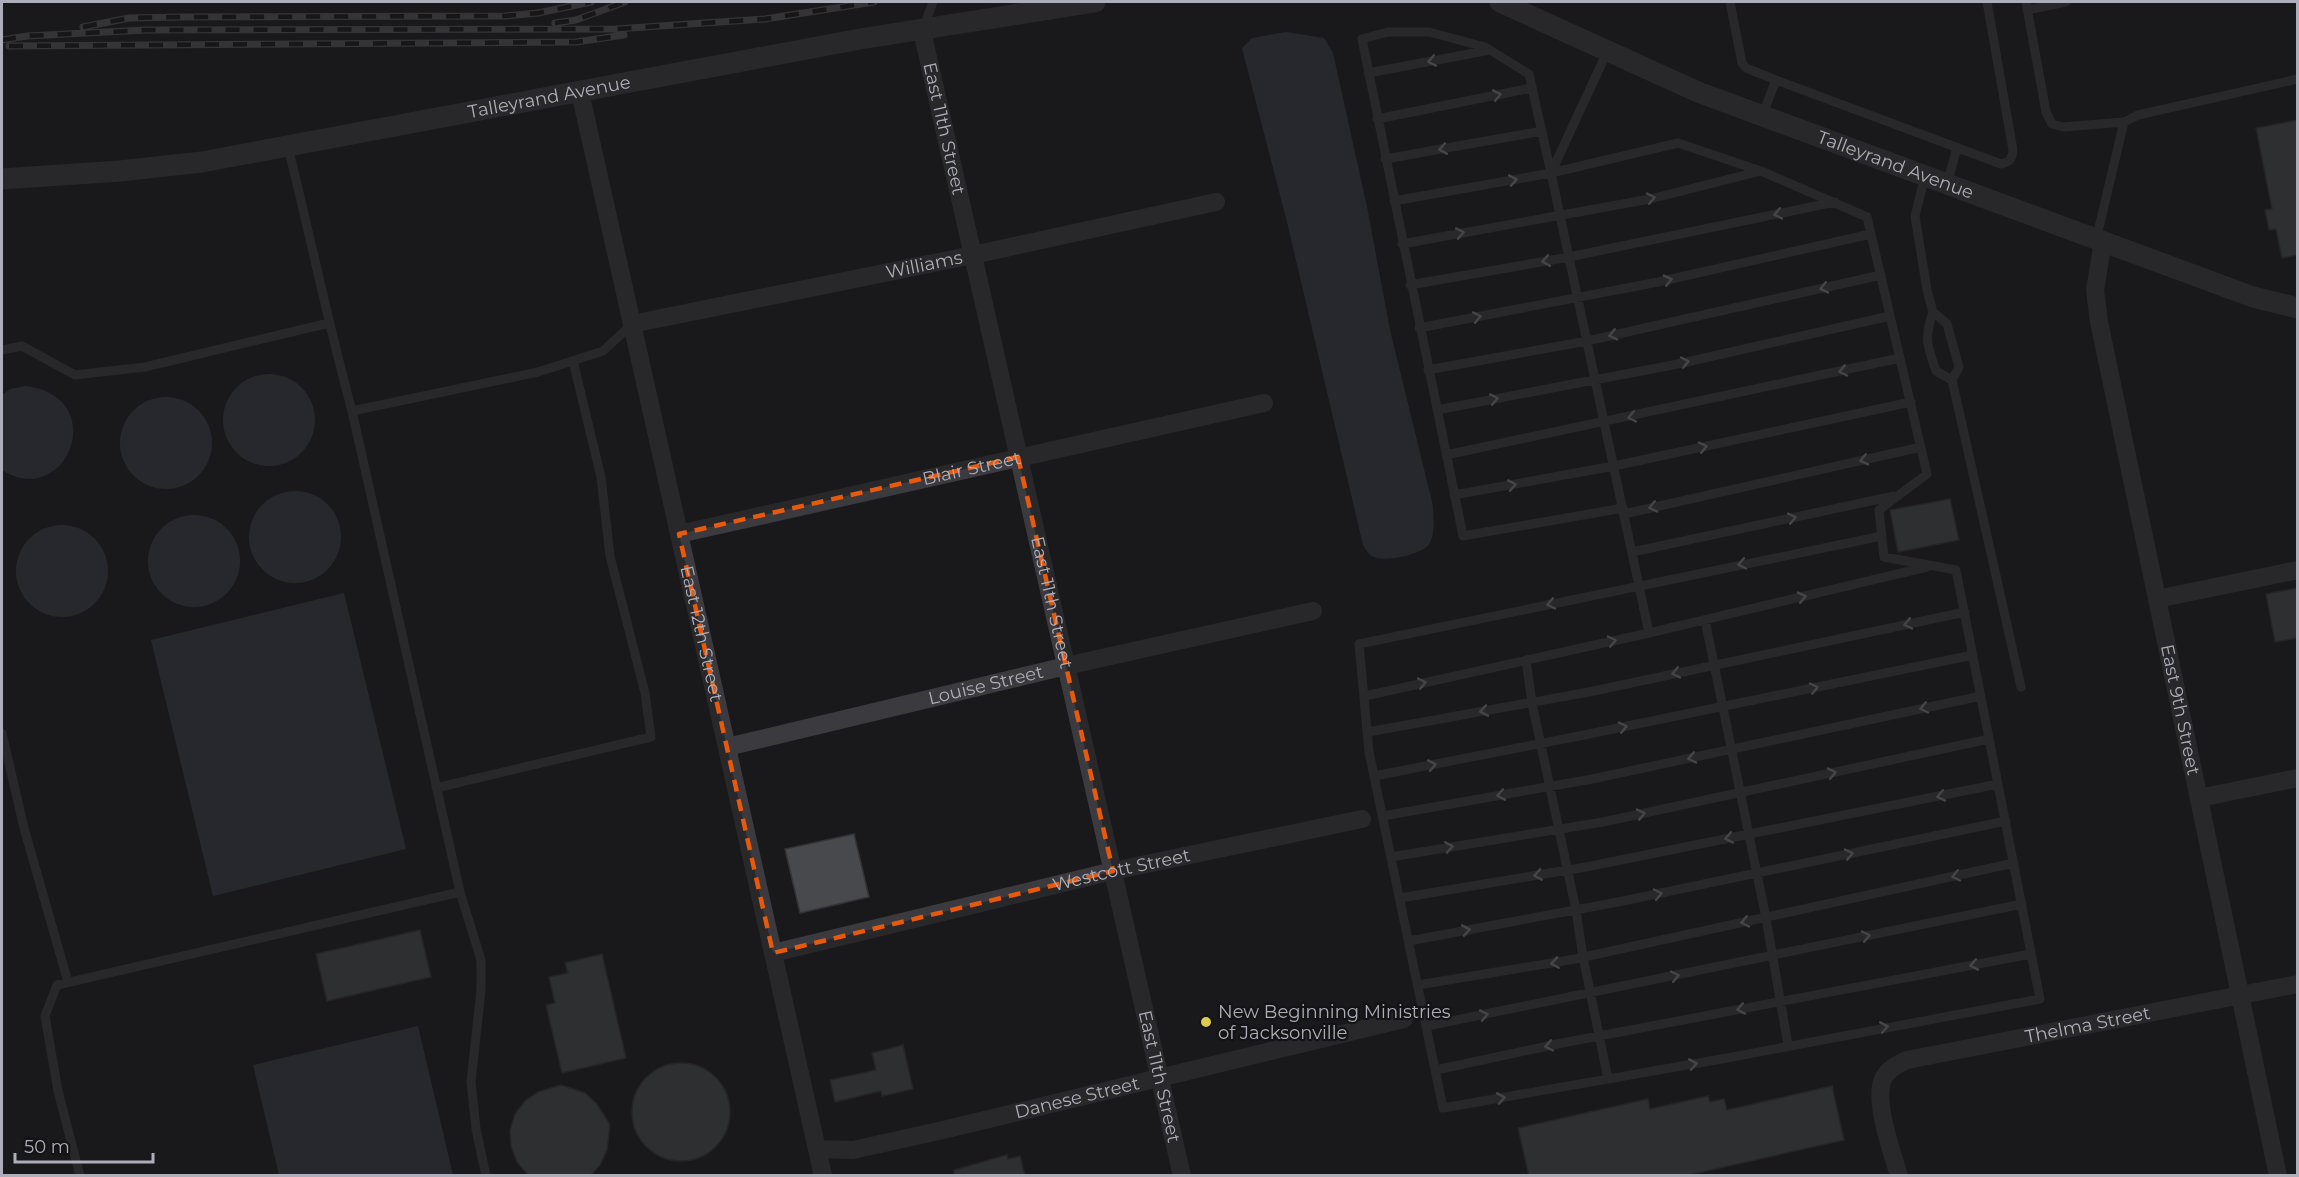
<svg xmlns="http://www.w3.org/2000/svg" width="2299" height="1177" font-family="Montserrat,sans-serif">
  <rect width="100%" height="100%" fill="#19191b"/>
  <!-- water -->
  <path fill="#353b43" d="M1286,32L1324,38L1333,53L1367,207L1390,330L1433,506C1433,519 1436,532 1429,544C1422,555 1383,563 1372,556C1368,554 1365,548 1363,545L1287,222L1242,48L1252,38Z
    M223 420a46 46 0 1 1 92 0a46 46 0 1 1-92 0Z
    M26,386C112,397 66,511 2,470V395L10,389Z
    M120 443a46 46 0 1 1 92 0a46 46 0 1 1-92 0Z
    M249 537a46 46 0 1 1 92 0a46 46 0 1 1-92 0Z
    M148 561a46 46 0 1 1 92 0a46 46 0 1 1-92 0Z
    M16 571a46 46 0 1 1 92 0a46 46 0 1 1-92 0Z
    M344,593L406,849L213,896L151,640Z
    M418,1026L453,1175H279L253,1065Z"/>
  <!-- building -->
  <path fill="#48494d" stroke="#343336" stroke-width="1.5" d="M2298,120V255L2282,258L2276,229L2269,230L2265,210L2272,209L2256,128Z
    M1950,499L1959,540L1898,552L1890,510Z
    M2298,588V638L2275,642L2266,594Z
    M854,834L869,897L800,913L785,849Z
    M420,930L431,977L327,1001L316,954Z
    M602,954L626,1058L562,1073L546,1005L555,1003L549,977L568,973L565,963Z
    M903,1045L913,1089L882,1096L881,1091L835,1102L830,1080L876,1070L872,1053Z
    M632 1112a49 49 0 1 1 98 0a49 49 0 1 1-98 0Z
    M561,1085L585,1093L597,1104L610,1125L607,1150L600,1165L590,1176H529L517,1162L511,1146L510,1130L515,1114L525,1101L538,1092Z
    M1832,1086L1844,1140L1684,1176H1529L1518,1128L1648,1099L1650,1109L1708,1096L1710,1102L1724,1099L1727,1110Z
    M1007,1155L1008,1159L1020,1156L1025,1176H954V1170Z"/>
  <g fill="none" stroke-linecap="round" stroke-linejoin="round">
    <!-- service -->
    <path stroke="#3b3a3f" stroke-width="9" d="M1730,2L1742,63L1746,68L1776,80
      M2026,2L2046,112L2052,124L2063,127L2124,122L2138,115L2298,79
      M2027,10L2066,2
      M923,29L933,2
      M1608,50L1551,173L1649,633
      M1368,73L1490,50
      M1762,116L1776,80L2001,164C2010,162 2012,159 2013,150L1987,2
      M1377,119L1532,88
      M1385,159L1542,131
      M1551,173L1529,74L1485,47L1429,32H1388L1362,39L1463,536L1623,508
      M1925,176L1915,216L1927,290L1933,312L1947,324L1959,367L1952,380L1936,371C1927,346 1924,338 1933,312
      M1947,185L1957,147
      M1394,201L1551,173L1678,143L1761,171L1867,217L1927,474L1879,510L1884,557L1956,570L2040,999L1727,1058L1443,1108L1369,752L1359,644L1882,536
      M2096,240L2124,122
      M1402,244L1650,199L1761,171
      M1410,285L1569,257L1835,202
      M1419,328L1658,282L1871,234
      M2,350L22,346L75,375L145,367L329,323
      M1428,370L1587,341L1881,275
      M1952,380L2021,687
      M1437,410L1678,364L1890,316
      M352,411L538,372L603,351L632,324
      M1446,455L1900,358
      M1454,495L1614,466L1911,402
      M1624,514L1921,447
      M1632,552L1894,496
      M1705,620L1766,918L1788,1045
      M1526,660L1532,703L1576,910L1583,957L1608,1079
      M1365,696L1649,633L1927,567
      M1368,732L1589,692L1965,612
      M2,733L24,828L68,982
      M1374,776L1579,736L1973,655
      M436,788L651,737L645,693L610,556L601,477L573,361
      M1383,816L1592,779L1981,696
      M1391,857L1603,822L1989,739
      M460,892L481,960V990L471,1082L476,1129L486,1176
      M1400,898L1586,867L1998,784
      M1409,941L1618,902L2006,821
      M1418,985L1575,959L2014,863
      M1427,1026L2022,904
      M1436,1070L1562,1043L2031,954
      M80,1176L58,1091L45,1016L57,985L460,892L352,411C328,323 310,235 288,147"/>
    <!-- minor -->
    <g stroke="#3b3a3f" stroke-width="18">
      <path id="s1" d="M922,31L1182,1176"/>
      <path id="s2" d="M580,92L823,1176"/>
      <path id="s3" d="M2103,242L2095,290L2099,322L2278,1176"/>
      <path id="s4" d="M632,324L973,255L1216,202"/>
      <path id="s5" d="M679,534L1264,403"/>
      <path d="M2157,599L2298,570"/>
      <path id="s6" d="M727,747L1066,666L1313,611"/>
      <path d="M2199,798L2298,778"/>
      <path id="s7" d="M773,953L1113,871L1362,819"/>
      <path id="s8" d="M817,1149L853,1150L943,1130L1404,1019"/>
      <path id="s9" d="M1899,1176C1892,1151 1872,1099 1884,1077C1889,1068 1899,1064 1907,1060L2298,984"/>
    </g>
    <!-- tertiary -->
    <g stroke="#3b3a3f" stroke-width="21">
      <path id="s10" d="M1500,2L1698,92L2253,297L2298,308"/>
      <path id="s11" d="M2,179L120,171L202,162L860,39L1095,2"/>
    </g>
    <!-- rail casing -->
    <g stroke="#54545a" stroke-width="7">
      <path id="rail" d="M555,23L576,20L625,2
        M83,27L129,18L182,17L505,16L538,13L591,2
        M2,40L27,36L146,30L616,29L765,19L874,2
        M9,46L576,42L624,35"/>
    </g>
    <!-- rail -->
    <use href="#rail" stroke="#141416" stroke-width="4.5" stroke-dasharray="14" stroke-linecap="butt"/>
  </g>
  <!-- one-way arrows -->
  <defs><path id="oneway-chevron" d="M-2-3.5L2.5 0L-2 3.5" fill="none" stroke-width="1.6" stroke-linecap="round" stroke-linejoin="round" transform="scale(1.5)"/></defs>
  <g stroke="#7a7a82">
    <use href="#oneway-chevron" transform="translate(1432 61) rotate(169)"/>
    <use href="#oneway-chevron" transform="translate(1497 95) rotate(-11)"/>
    <use href="#oneway-chevron" transform="translate(1443 149) rotate(170)"/>
    <use href="#oneway-chevron" transform="translate(1513 180) rotate(-10)"/>
    <use href="#oneway-chevron" transform="translate(1651 198) rotate(-12)"/>
    <use href="#oneway-chevron" transform="translate(1778 214) rotate(168)"/>
    <use href="#oneway-chevron" transform="translate(1460 233) rotate(-11)"/>
    <use href="#oneway-chevron" transform="translate(1546 261) rotate(170)"/>
    <use href="#oneway-chevron" transform="translate(1668 280) rotate(-13)"/>
    <use href="#oneway-chevron" transform="translate(1824 288) rotate(167)"/>
    <use href="#oneway-chevron" transform="translate(1477 317) rotate(-11)"/>
    <use href="#oneway-chevron" transform="translate(1613 335) rotate(167)"/>
    <use href="#oneway-chevron" transform="translate(1685 362) rotate(-12)"/>
    <use href="#oneway-chevron" transform="translate(1843 371) rotate(168)"/>
    <use href="#oneway-chevron" transform="translate(1494 399) rotate(-11)"/>
    <use href="#oneway-chevron" transform="translate(1632 417) rotate(168)"/>
    <use href="#oneway-chevron" transform="translate(1703 447) rotate(-12)"/>
    <use href="#oneway-chevron" transform="translate(1864 460) rotate(167)"/>
    <use href="#oneway-chevron" transform="translate(1512 485) rotate(-11)"/>
    <use href="#oneway-chevron" transform="translate(1653 507) rotate(167)"/>
    <use href="#oneway-chevron" transform="translate(1792 518) rotate(-12)"/>
    <use href="#oneway-chevron" transform="translate(1742 564) rotate(168)"/>
    <use href="#oneway-chevron" transform="translate(1802 597) rotate(-13)"/>
    <use href="#oneway-chevron" transform="translate(1551 604) rotate(168)"/>
    <use href="#oneway-chevron" transform="translate(1908 624) rotate(168)"/>
    <use href="#oneway-chevron" transform="translate(1612 641) rotate(-12)"/>
    <use href="#oneway-chevron" transform="translate(1676 673) rotate(168)"/>
    <use href="#oneway-chevron" transform="translate(1422 683) rotate(-12)"/>
    <use href="#oneway-chevron" transform="translate(1814 688) rotate(-12)"/>
    <use href="#oneway-chevron" transform="translate(1924 708) rotate(168)"/>
    <use href="#oneway-chevron" transform="translate(1484 711) rotate(170)"/>
    <use href="#oneway-chevron" transform="translate(1623 727) rotate(-12)"/>
    <use href="#oneway-chevron" transform="translate(1692 758) rotate(168)"/>
    <use href="#oneway-chevron" transform="translate(1432 765) rotate(-11)"/>
    <use href="#oneway-chevron" transform="translate(1832 773) rotate(-12)"/>
    <use href="#oneway-chevron" transform="translate(1501 795) rotate(170)"/>
    <use href="#oneway-chevron" transform="translate(1941 796) rotate(169)"/>
    <use href="#oneway-chevron" transform="translate(1641 814) rotate(-12)"/>
    <use href="#oneway-chevron" transform="translate(1729 838) rotate(169)"/>
    <use href="#oneway-chevron" transform="translate(1449 847) rotate(-9)"/>
    <use href="#oneway-chevron" transform="translate(1849 854) rotate(-12)"/>
    <use href="#oneway-chevron" transform="translate(1538 875) rotate(171)"/>
    <use href="#oneway-chevron" transform="translate(1956 876) rotate(168)"/>
    <use href="#oneway-chevron" transform="translate(1658 894) rotate(-12)"/>
    <use href="#oneway-chevron" transform="translate(1745 922) rotate(168)"/>
    <use href="#oneway-chevron" transform="translate(1466 930) rotate(-10)"/>
    <use href="#oneway-chevron" transform="translate(1866 936) rotate(-12)"/>
    <use href="#oneway-chevron" transform="translate(1555 963) rotate(171)"/>
    <use href="#oneway-chevron" transform="translate(1974 965) rotate(169)"/>
    <use href="#oneway-chevron" transform="translate(1675 976) rotate(-12)"/>
    <use href="#oneway-chevron" transform="translate(1741 1009) rotate(169)"/>
    <use href="#oneway-chevron" transform="translate(1484 1015) rotate(-11)"/>
    <use href="#oneway-chevron" transform="translate(1884 1027) rotate(-10)"/>
    <use href="#oneway-chevron" transform="translate(1549 1046) rotate(168)"/>
    <use href="#oneway-chevron" transform="translate(1693 1064) rotate(-10)"/>
    <use href="#oneway-chevron" transform="translate(1501 1098) rotate(-10)"/>
  </g>
  <!-- marked area -->
  <path d="M0 0H2299V1177H0ZM1018,457L1113,871L773,953L679,534Z" fill="#19191b" fill-opacity=".55" fill-rule="evenodd"/>
  <path fill="none" stroke="#e8590c" stroke-width="4.5" stroke-dasharray="12 8" stroke-linejoin="round" d="M1018,457L1113,871L773,953L679,534Z"/>
  <!-- markers -->
  <circle fill="#ddcb4f" stroke="#141416" stroke-width="2" cx="1206" cy="1022" r="6"/>
  <g text-anchor="middle" stroke-width="4.5" stroke-linejoin="round" paint-order="stroke">
    <!-- street labels -->
    <g font-size="18" fill="#adaeb9" stroke="#141416">
      <text dy="6" stroke="none"><textPath href="#s11" startOffset="554">Talleyrand Avenue</textPath></text>
      <text dy="6" stroke="none"><textPath href="#s1" startOffset="100">East 11th Street</textPath></text>
      <text dy="6" stroke="none"><textPath href="#s10" startOffset="428">Talleyrand Avenue</textPath></text>
      <text dy="6" stroke="none"><textPath href="#s4" startOffset="298">Williams</textPath></text>
      <text dy="6" stroke="none"><textPath href="#s5" startOffset="300">Blair Street</textPath></text>
      <text dy="6" stroke="none"><textPath href="#s1" startOffset="586">East 11th Street</textPath></text>
      <text dy="6" stroke="none"><textPath href="#s2" startOffset="555">East 12th Street</textPath></text>
      <text dy="6" stroke="none"><textPath href="#s6" startOffset="266">Louise Street</textPath></text>
      <text dy="6" stroke="none"><textPath href="#s3" startOffset="477">East 9th Street</textPath></text>
      <text dy="6" stroke="none"><textPath href="#s7" startOffset="358">Westcott Street</textPath></text>
      <text dy="6" stroke="none"><textPath href="#s9" startOffset="315">Thelma Street</textPath></text>
      <text dy="6" stroke="none"><textPath href="#s1" startOffset="1072">East 11th Street</textPath></text>
      <text dy="6" stroke="none"><textPath href="#s8" startOffset="266">Danese Street</textPath></text>
    </g>
    <!-- poi labels -->
    <g font-size="18" fill="#adaeb9" stroke="#141416" text-anchor="start">
      <text x="1218" y="1018">New Beginning Ministries<tspan x="1218" dy="21">of Jacksonville</tspan></text>
    </g>
  </g>
  <!-- border -->
  <rect width="2299" height="1177" fill="none" stroke="#adaeb9" stroke-width="6"/>
  <!-- scale -->
  <path d="M15 1153v9h138v-9" fill="none" stroke="#adaeb9" stroke-width="3"/>
  <text x="24" y="1153" font-size="18" fill="#adaeb9" stroke="#141416" stroke-width="4.5" paint-order="stroke">50 m</text>
</svg>
